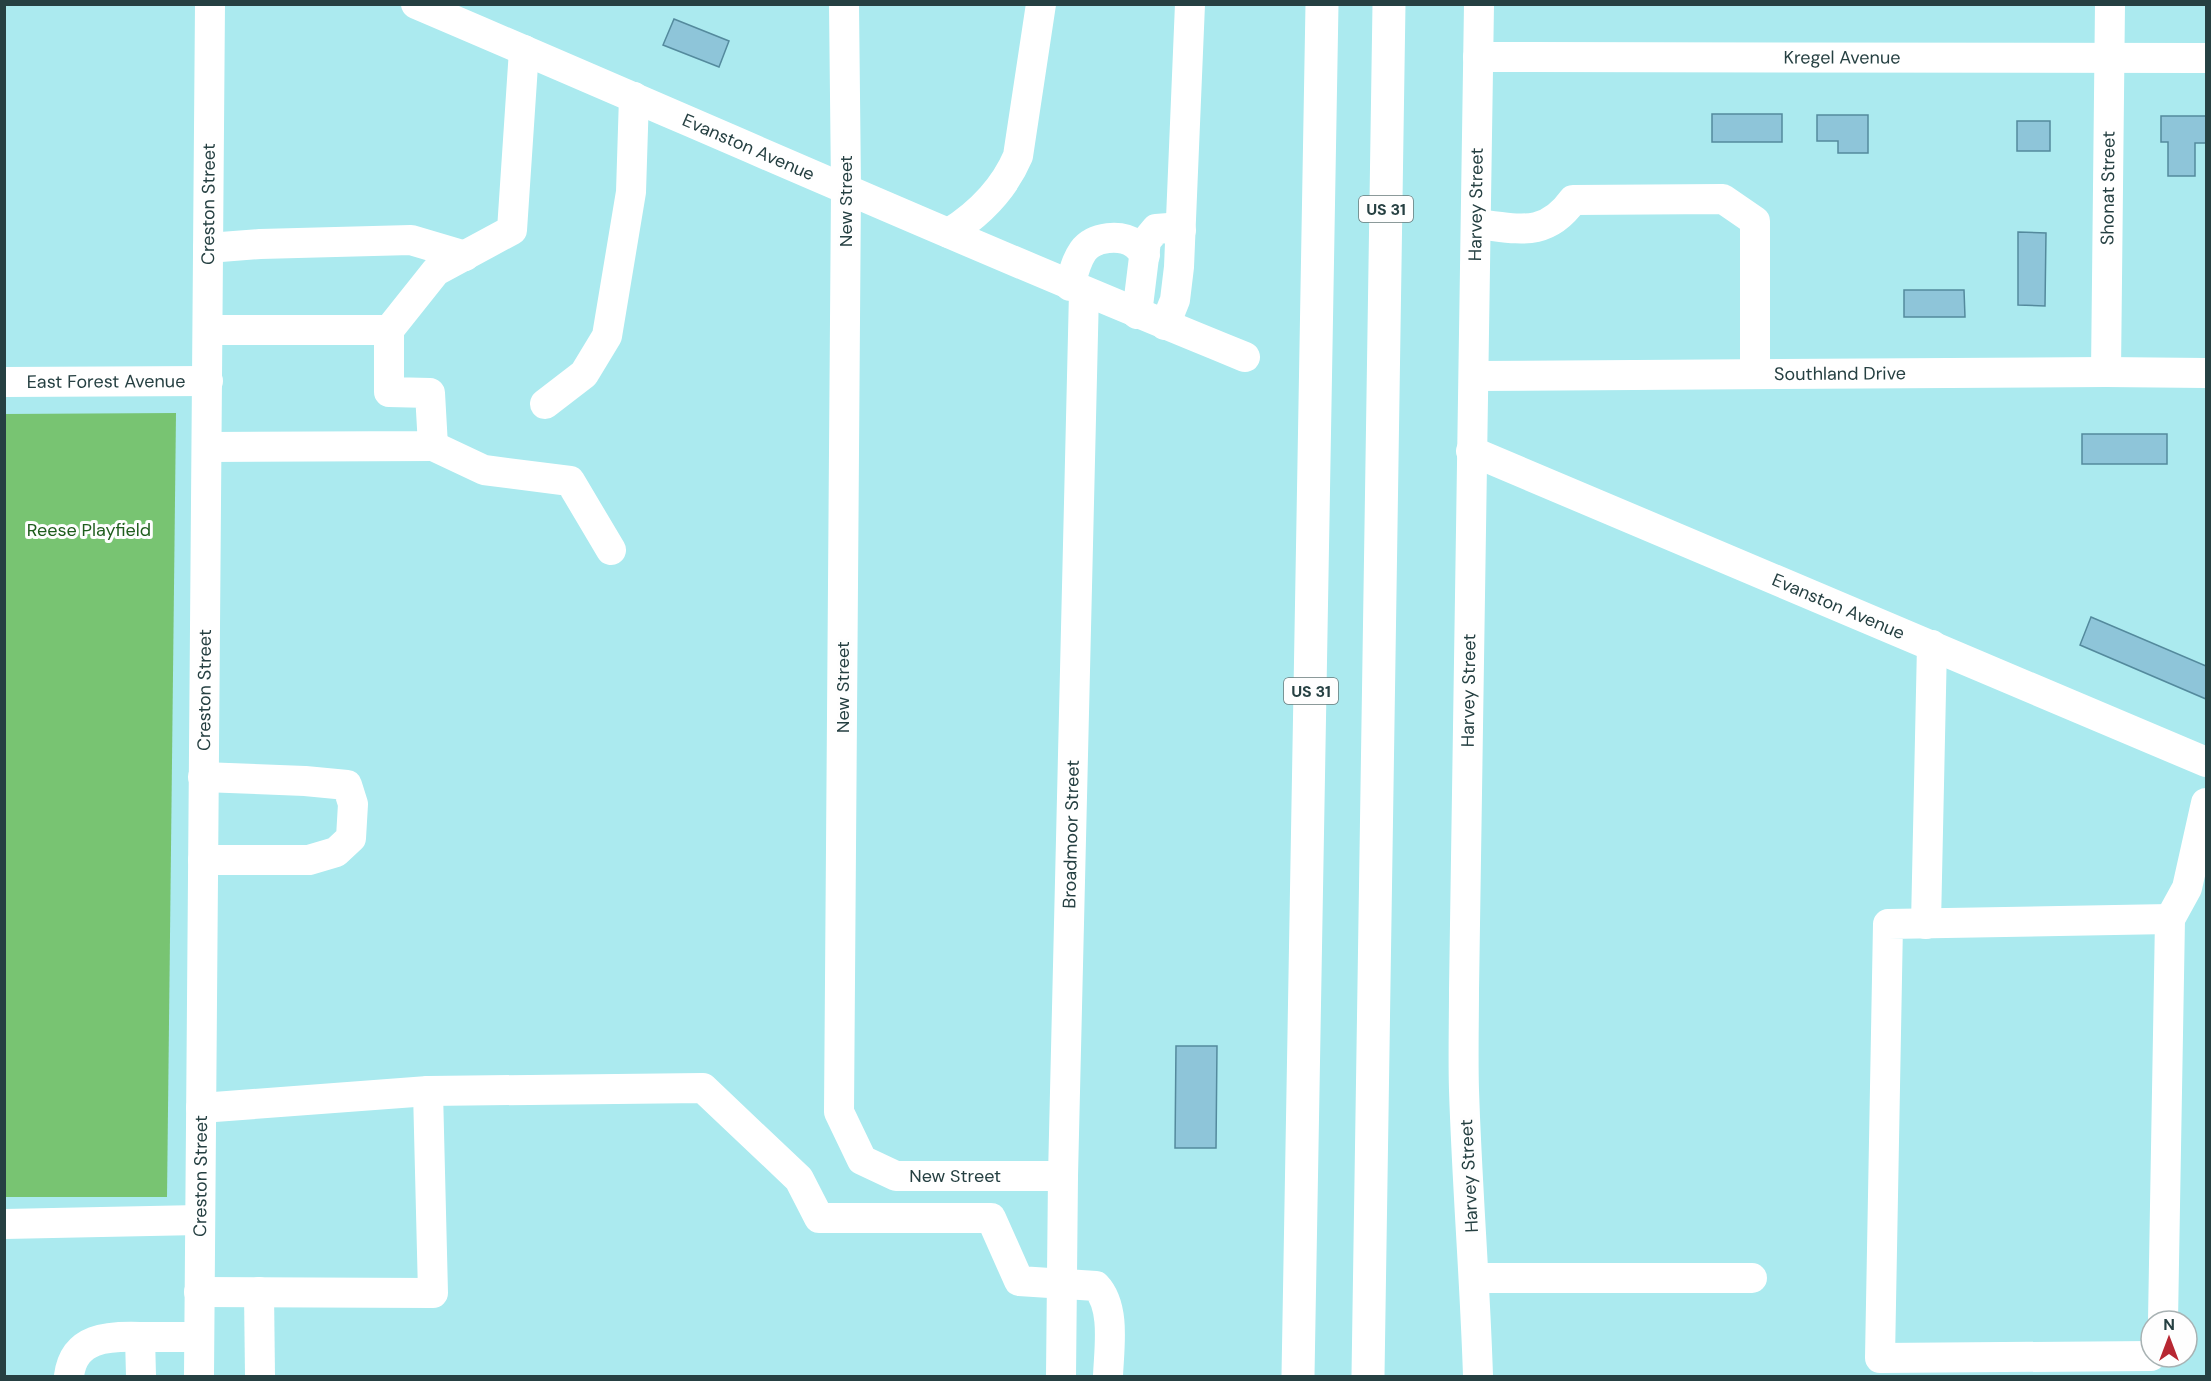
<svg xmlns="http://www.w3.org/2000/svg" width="2211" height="1381" font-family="'DM Sans',sans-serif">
  <rect width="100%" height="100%" fill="#abeaef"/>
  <!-- green -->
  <path fill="#78c472" d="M176,413L167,1197H5V414Z"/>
  <!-- building -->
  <path fill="#8ec5d9" stroke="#548a9d" stroke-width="1.5" d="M674,19L729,41L719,67L663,45Z
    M1712,114H1782V142H1712Z
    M1817,115H1868V153H1838V141H1817Z
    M2161,116H2206V143H2195V176H2168V142H2161Z
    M2017,121H2050V151H2017Z
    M2018,232L2046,233L2045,306L2018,305Z
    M1904,290H1964L1965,317H1904Z
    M2082,434H2167V464H2082Z
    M2091,617L2206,666V699L2080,645Z
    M1176,1046H1217L1216,1148H1175Z"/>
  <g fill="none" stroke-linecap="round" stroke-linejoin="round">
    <!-- minor -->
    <g stroke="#fff" stroke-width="30">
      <path id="s1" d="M416,4C693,122 967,244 1245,357"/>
      <path id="s2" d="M844,4L846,188L839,1112L862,1160L896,1176H1063"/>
      <path id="s3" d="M1478,57L2206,58"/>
      <path d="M1476,224C1517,228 1545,239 1573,200L1723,199L1755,221V374"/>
      <path d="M949,233C979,214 1004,189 1018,156L1041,4"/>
      <path d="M208,248L260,244L411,240L465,256"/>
      <path d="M1070,286C1073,274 1076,261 1083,251C1094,236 1121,234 1135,244C1139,247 1142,251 1145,255"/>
      <path d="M1137,314L1146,241L1156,229L1169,228L1181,230"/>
      <path d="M1165,325L1175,300L1179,267L1190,4"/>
      <path d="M389,330L436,271L512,230L524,50"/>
      <path id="s4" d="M2106,372L2110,4"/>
      <path id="s5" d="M1474,376L2106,372L2206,373"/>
      <path id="s6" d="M4,382L208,381"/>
      <path d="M545,404L584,374L607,336L631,192L634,97"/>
      <path d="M433,446L484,470L570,481L611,550"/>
      <path d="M207,447L433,446L430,393L389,392V330H208"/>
      <path id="s7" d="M1471,451L2206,762"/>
      <path d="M203,860H309L336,852L351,838L353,804L347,785L305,781L203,777"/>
      <path d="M1926,924L1932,645"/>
      <path d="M201,1108L428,1091L703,1088L799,1179L819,1218H991L1019,1281L1096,1286C1116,1307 1109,1349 1108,1376"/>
      <path d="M4,1224L199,1220"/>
      <path d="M1475,1278H1752"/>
      <path d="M199,1292L433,1293L428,1091"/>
      <path d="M259,1292L260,1376"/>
      <path d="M2163,1321L2170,919L2187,888L2206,803"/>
      <path d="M2151,1356L1880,1358L1888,924L2170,919"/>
      <path d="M69,1376C74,1337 108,1336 140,1337"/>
      <path d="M141,1376L140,1337H199"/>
      <path id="s8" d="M199,1376L210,4"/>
      <path id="s9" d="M1061,1376L1063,1176L1084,292"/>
      <path id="s10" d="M1478,1376C1475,1281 1467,1186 1464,1090C1463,1057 1464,1023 1464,990L1479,4"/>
    </g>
    <!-- highway -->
    <path stroke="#fff" stroke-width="33" d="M1298,1376L1322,4
      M1368,1376L1389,4"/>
  </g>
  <g text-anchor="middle" stroke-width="6" stroke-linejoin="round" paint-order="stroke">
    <!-- shield labels -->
    <g fill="#fefefe" stroke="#67797a" stroke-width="1.5">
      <rect x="1359" y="196" width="54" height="26" rx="4.5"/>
      <rect x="1284" y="678" width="54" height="26" rx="4.5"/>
    </g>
    <g font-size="16" font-weight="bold" fill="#264042">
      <text x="1386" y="215">US 31</text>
      <text x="1311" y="697">US 31</text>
    </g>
    <!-- street labels -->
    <g font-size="18" fill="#264042" stroke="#fefefe">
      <text dy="6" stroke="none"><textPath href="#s3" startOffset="364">Kregel Avenue</textPath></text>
      <text dy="6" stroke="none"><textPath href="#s1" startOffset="362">Evanston Avenue</textPath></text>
      <text dy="6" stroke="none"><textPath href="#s4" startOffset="184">Shonat Street</textPath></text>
      <text transform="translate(846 201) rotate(-90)" y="6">New Street</text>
      <text dy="6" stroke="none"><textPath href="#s8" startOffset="1172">Creston Street</textPath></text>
      <text dy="6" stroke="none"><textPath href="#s10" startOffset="1172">Harvey Street</textPath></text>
      <text dy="6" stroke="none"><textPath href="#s5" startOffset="366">Southland Drive</textPath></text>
      <text dy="6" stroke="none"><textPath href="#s6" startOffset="102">East Forest Avenue</textPath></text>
      <text dy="6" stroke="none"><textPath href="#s7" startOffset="399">Evanston Avenue</textPath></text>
      <text transform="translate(843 687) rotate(-90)" y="6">New Street</text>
      <text dy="6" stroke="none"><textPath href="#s8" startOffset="686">Creston Street</textPath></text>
      <text dy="6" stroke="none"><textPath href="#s10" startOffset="686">Harvey Street</textPath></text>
      <text dy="6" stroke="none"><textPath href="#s9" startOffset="542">Broadmoor Street</textPath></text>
      <text dy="6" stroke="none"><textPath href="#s8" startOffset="200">Creston Street</textPath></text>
      <text dy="6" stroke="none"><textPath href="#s2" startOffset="1258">New Street</textPath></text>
      <text transform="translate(1469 1176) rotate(-93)" y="6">Harvey Street</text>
    </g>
    <!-- park labels -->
    <g font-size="18" fill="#1f5d1d" stroke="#fefefe">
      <text x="89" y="536">Reese Playfield</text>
    </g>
  </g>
  <!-- border -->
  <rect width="2211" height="1381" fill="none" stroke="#264042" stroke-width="12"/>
  <!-- north arrow -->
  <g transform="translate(2169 1339)"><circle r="28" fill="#fefefe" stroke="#a8b2b3" stroke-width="1.5"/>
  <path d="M0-4.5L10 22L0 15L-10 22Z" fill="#b72732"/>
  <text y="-9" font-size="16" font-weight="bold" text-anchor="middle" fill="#264042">N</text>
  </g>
</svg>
